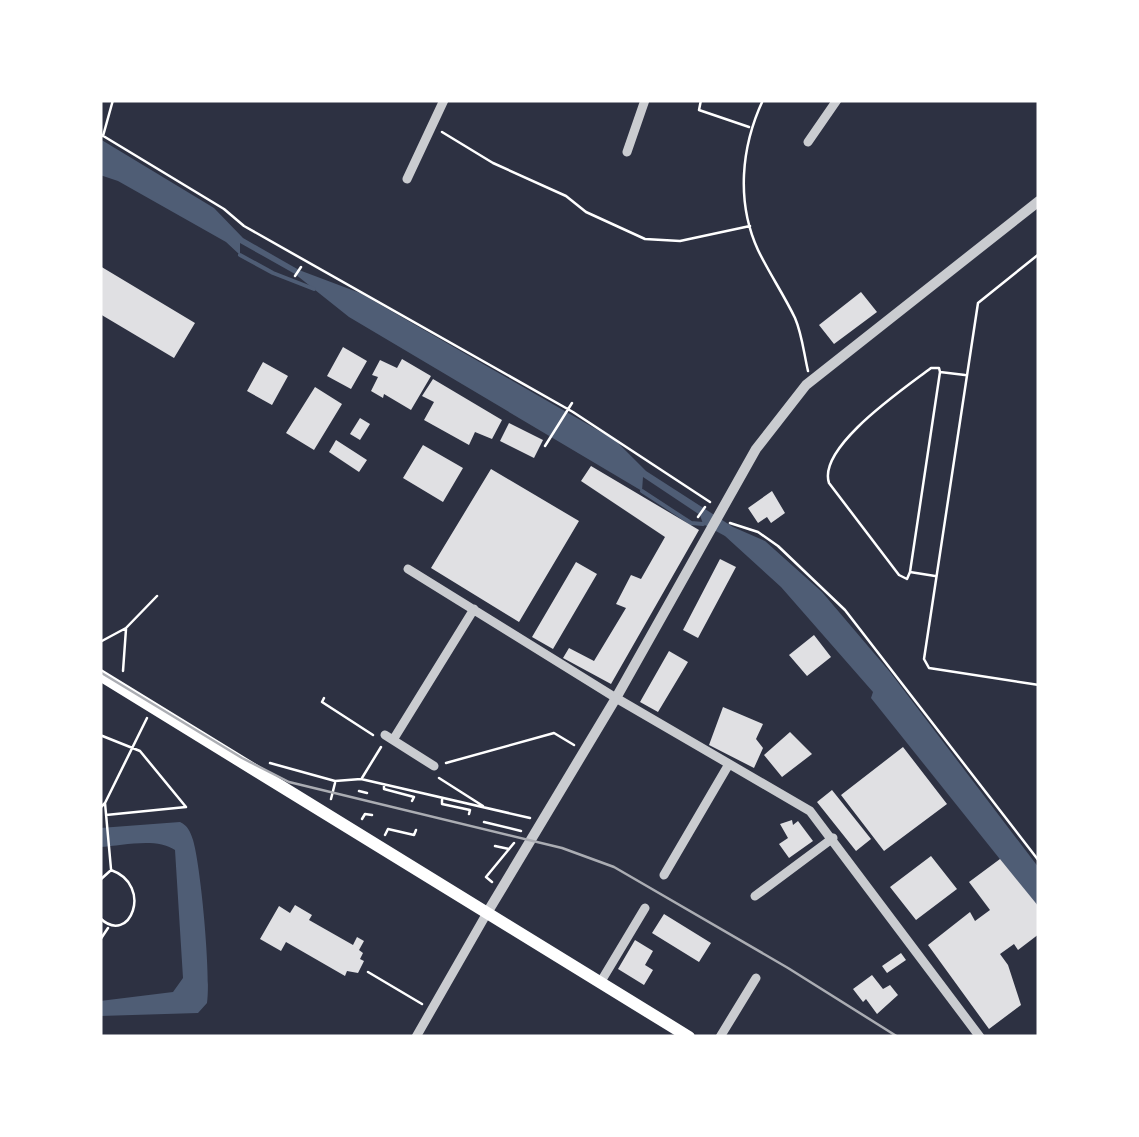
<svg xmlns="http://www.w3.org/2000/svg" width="1139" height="1137" font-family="'Noto Sans',sans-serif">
  <rect width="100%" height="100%" fill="#2d3142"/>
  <!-- water -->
  <path fill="#4f5d75" d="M100,139L214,208L243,238L299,270L360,293L615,440L646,471L733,527L765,541L822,592L890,672L1039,868V908L871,698L873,692L781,587L725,536L703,524L700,515L643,477L642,491L349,317L295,274L240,243V255L226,242L118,181L100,175Z
    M180,822C188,826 190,831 193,840C201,867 211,976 207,1003L198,1013L100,1016V1001L173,992L183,978L175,850C156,837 122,846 100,847V828Z"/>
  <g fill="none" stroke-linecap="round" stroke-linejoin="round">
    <!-- stream -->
    <path stroke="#4f5d75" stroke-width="4" d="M240,255L273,273L314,289
      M642,491L691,523L703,524"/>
  </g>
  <!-- building -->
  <path fill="#e0e0e3" d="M100,266L195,323L174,358L100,314Z
    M861,292L877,312L834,344L819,325Z
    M343,347L367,361L351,389L327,376Z
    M402,359L431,376L411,410L384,394L383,398L371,391L378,377L372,375L380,360L397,368Z
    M263,362L288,376L272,405L247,391Z
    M433,379L502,420L492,439L475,432L469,445L424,420L434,402L422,396Z
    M315,387L342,404L314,450L286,433Z
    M360,418L370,424L360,440L350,434Z
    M509,423L543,440L534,458L500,441Z
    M336,440L367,460L359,472L329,452Z
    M423,445L463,468L443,502L403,478Z
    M591,466L699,530L611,684L563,658L569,648L594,661L626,608L616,604L631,575L641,579L665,537L581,481Z
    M491,469L579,521L519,622L431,568Z
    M772,491L785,513L771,523L767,517L758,523L748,508Z
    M720,559L736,567L698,638L683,630Z
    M576,562L597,574L553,649L532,637Z
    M814,635L831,657L807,676L789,655Z
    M669,651L688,662L658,712L640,702Z
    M723,707L763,724L756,739L763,748L754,768L709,745Z
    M790,732L812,754L782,777L764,755Z
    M903,747L947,804L884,851L841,795Z
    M832,790L871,839L856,851L817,802Z
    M792,820L793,825L798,821L813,841L789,858L779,844L788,838L780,824Z
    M931,856L957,889L916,920L890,887Z
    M1000,859L1039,907V934L1018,950L1014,944L1000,954L1008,965L1021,1005L989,1029L928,945L970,912L975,921L990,910L969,882Z
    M295,905L312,915L309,920L353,945L357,937L364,941L359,950L363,953L360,959L364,961L358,973L347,971L345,976L286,942L281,951L260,939L279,906L290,913Z
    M664,914L711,943L699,962L652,933Z
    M635,940L653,951L645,965L653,970L644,985L618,969Z
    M901,953L906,960L887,973L882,966Z
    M872,975L883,989L890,985L898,995L877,1014L866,999L863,1002L853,989Z"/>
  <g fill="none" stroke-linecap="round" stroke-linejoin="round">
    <!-- path -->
    <path stroke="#fff" stroke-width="2.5" d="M137,100H171
      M701,100L699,110L749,127
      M763,100C741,147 736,202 758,250C769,273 784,295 795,318C802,334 804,354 808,371
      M442,132L493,163L566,196L586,212L645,239L680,241L750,226
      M100,134L224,209L244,226L573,412L710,502
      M103,136L113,100
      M1039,254L978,303L924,659L929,668L1039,685
      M295,276L301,267
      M545,446L572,403
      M698,517L705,507
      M730,523L758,532L778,546L845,610L1039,861
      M910,572L907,579L899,575L829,483C817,447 905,388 931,368H939L940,372
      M935,576L910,572L940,372L965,375
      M100,642L126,628L157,596
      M123,671L126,629
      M324,698L322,702L373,735
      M100,735L140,751L186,807L106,815
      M270,763L335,781L361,779L530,818
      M446,763L554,733L574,745
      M362,778L381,747
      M439,778L483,806
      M384,786V789L414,797L412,801
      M359,791L367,793
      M331,799L335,783
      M442,800V804L470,810L469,814
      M105,803L147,718
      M100,808L105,803L111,869
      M362,819L365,814L372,815
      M484,822L521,831
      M385,835L388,829L414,835L416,830
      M495,846L509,849
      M100,880L110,871
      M492,882L486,877L514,843
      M100,918C130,947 154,885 111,870
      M100,940L108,928
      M368,972L422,1004"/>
    <!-- minor -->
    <path stroke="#caccd0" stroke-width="9" d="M808,142L837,100
      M627,152L645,100
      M407,179L444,100
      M408,569L616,698L810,811L980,1037
      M385,735L434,766
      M393,740L474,609
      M664,875L729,764
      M755,896L833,838
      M600,983L645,908
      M416,1037L487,913
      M720,1037L756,978"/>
    <!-- tertiary -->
    <path stroke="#caccd0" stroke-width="10" d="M487,913L616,698L756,449L806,385L1039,201"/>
    <!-- primary -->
    <path stroke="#fff" stroke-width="12" d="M100,675L689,1037"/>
    <!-- tram -->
    <path stroke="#abadb3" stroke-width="2.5" d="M100,672L242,758L289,782L562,848L614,867L788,968L898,1037"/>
  </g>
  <!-- border -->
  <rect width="1139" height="1137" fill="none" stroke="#ffffff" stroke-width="205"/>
</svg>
